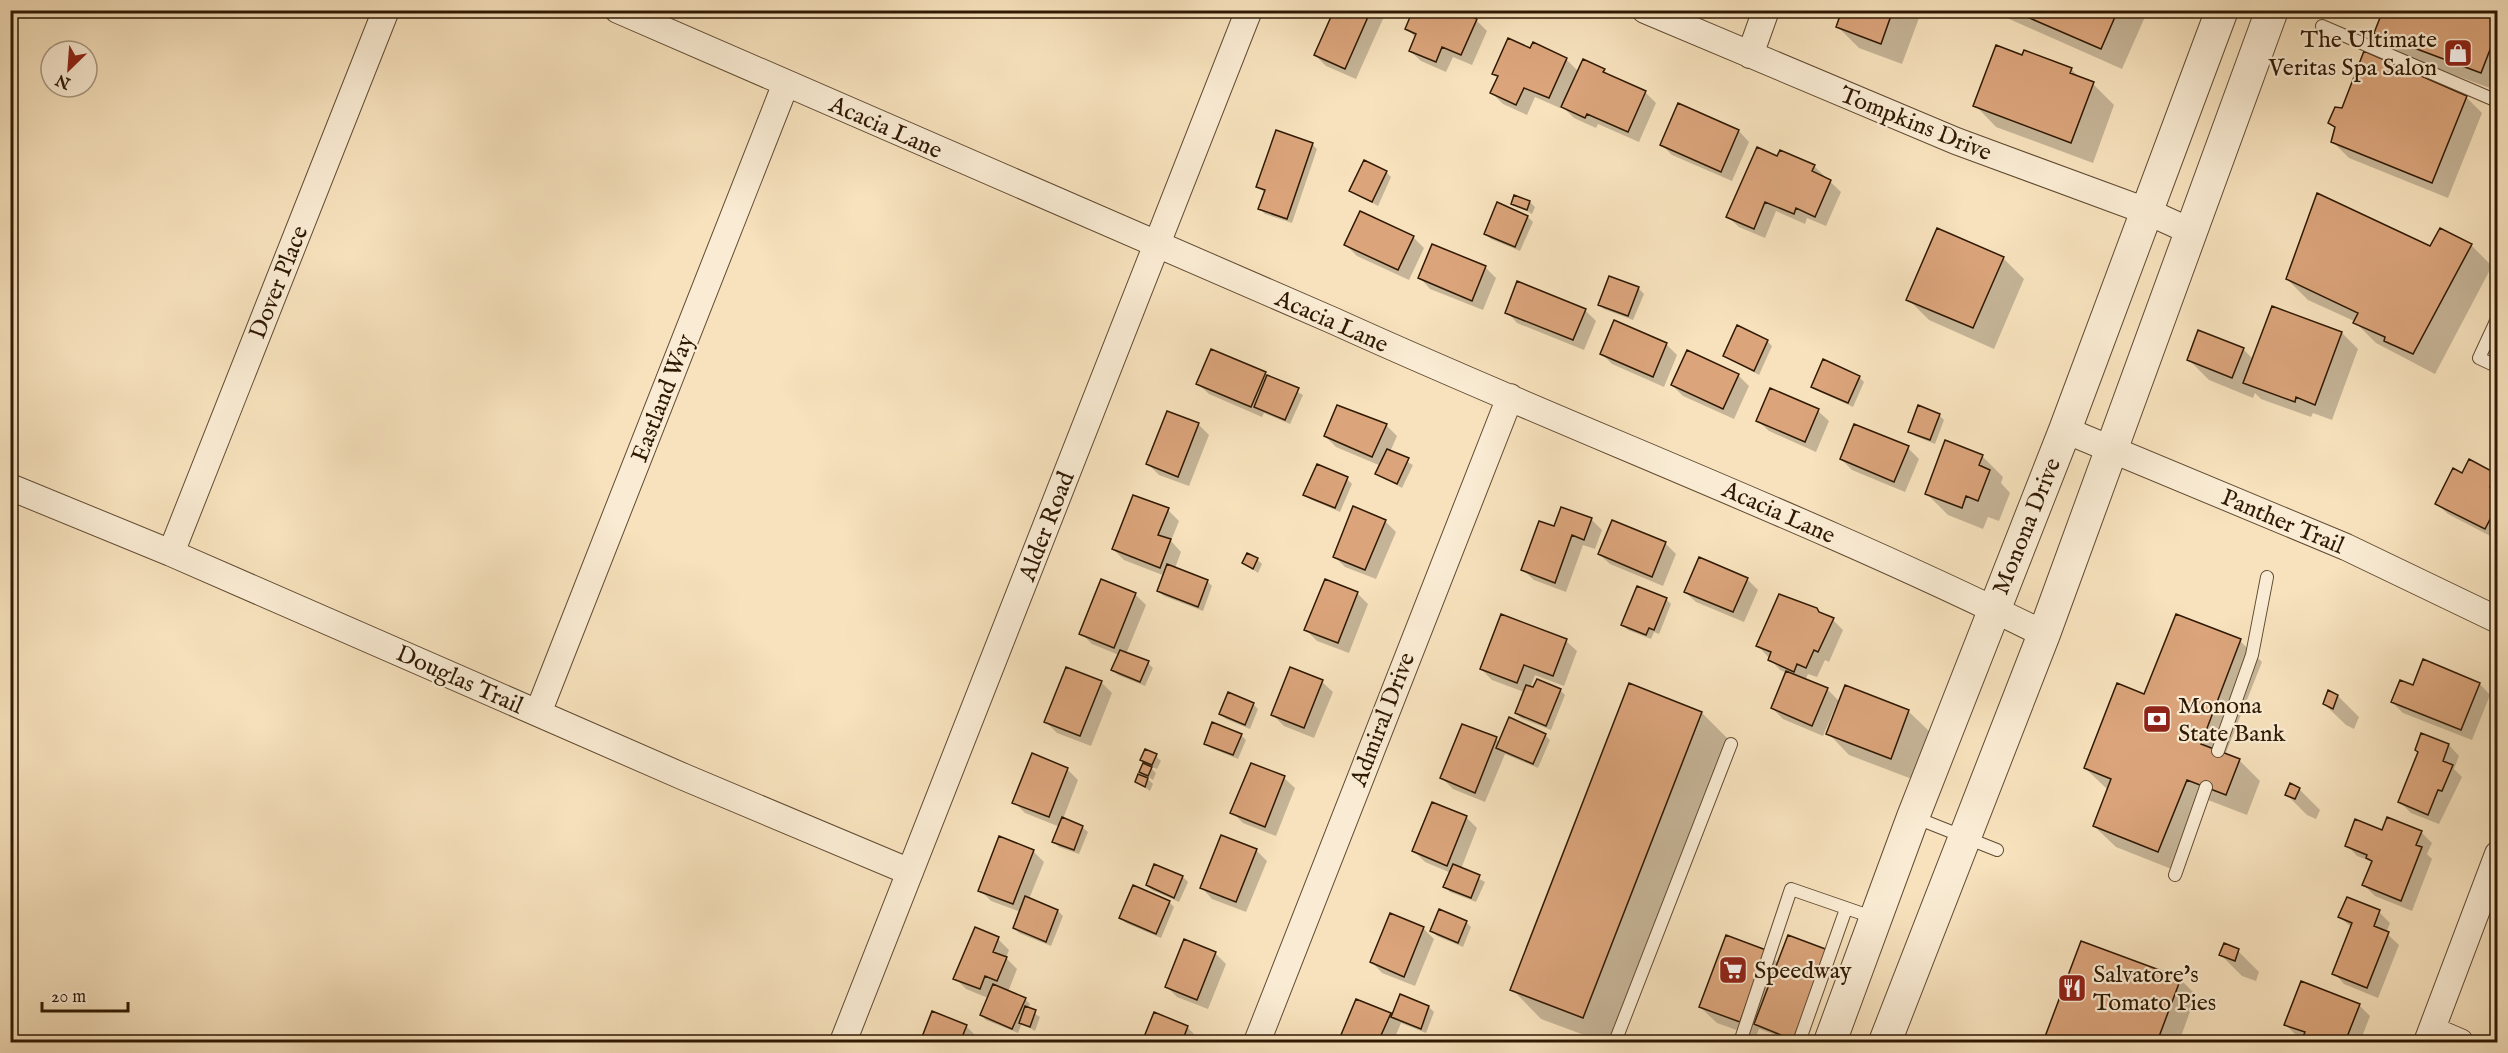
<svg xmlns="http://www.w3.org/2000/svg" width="2508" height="1053" font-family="'IM FELL English',serif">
  <rect width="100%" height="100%" fill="#f7e2bd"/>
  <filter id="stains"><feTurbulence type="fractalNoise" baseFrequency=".00333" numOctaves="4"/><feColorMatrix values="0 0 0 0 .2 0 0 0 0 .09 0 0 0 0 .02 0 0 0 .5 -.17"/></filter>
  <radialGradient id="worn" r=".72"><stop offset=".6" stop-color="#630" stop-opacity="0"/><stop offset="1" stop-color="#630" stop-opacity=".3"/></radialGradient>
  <!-- shadow -->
  <path fill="#0003" d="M1335,10H1387L1356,79L1326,66L1315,55Z
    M1844,10H1922L1902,64L1859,48L1838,27Z
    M1989,10H2148L2122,69Z
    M2498,10V91L2397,54L2376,33Z
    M1476,20L1487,31L1472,65L1453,57L1446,72L1421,61L1410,51L1416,38L1407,29Z
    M1530,50L1566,59L1579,72L1604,70L1611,78L1645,92L1656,103L1639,142L1598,124L1596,128L1574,118L1561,105L1560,108L1535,97L1527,115L1503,104L1492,93L1499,78L1494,73Z
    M2023,56L2071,69L2081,79L2093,84L2114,105L2093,163L1996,127L1975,105Z
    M2466,97L2482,113L2448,198L2349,158L2333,142L2336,129L2330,123Z
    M1679,105L1739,131L1749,142L1732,181L1672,155L1662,145Z
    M1312,144L1317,149L1292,223L1265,214L1260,209L1265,193L1258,187Z
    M1777,158L1814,166L1841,192L1826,226L1807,218L1805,224L1776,211L1765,238L1739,227L1728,217Z
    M1386,172L1391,177L1378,206L1351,191Z
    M1530,202L1535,207L1532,214L1513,203Z
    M1528,217L1533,222L1520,251L1491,239L1486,234Z
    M1413,237L1424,248L1409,280L1357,256L1346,245Z
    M2471,245L2492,266L2435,374L2376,343L2354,321L2308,300L2287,279L2431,248Z
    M1433,246L1486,268L1496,278L1483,310L1430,289L1420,278Z
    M2003,258L2024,279L1994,349L1929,320L1908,299Z
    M1610,278L1639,289L1644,294L1633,320L1604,309L1599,304Z
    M2273,308L2342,333L2358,349L2332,420L2313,413L2311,417L2261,399L2255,393L2253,398L2209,380L2188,359L2243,349L2254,360Z
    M1585,310L1596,321L1584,350L1517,323L1507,312Z
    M1615,322L1667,345L1677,355L1664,387L1612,364L1601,353Z
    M1767,341L1772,346L1759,375L1724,356Z
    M1265,374L1303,395L1290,424L1264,413L1262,417L1209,394L1198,384Z
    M1738,375L1749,386L1734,419L1683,396L1672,385Z
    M1859,377L1864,382L1853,407L1818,391L1813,386Z
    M1771,390L1818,411L1829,421L1816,452L1769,431L1758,421Z
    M1939,415L1944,420L1935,444L1915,436L1910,431Z
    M1198,424L1209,435L1189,486L1159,475L1148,464Z
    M1386,425L1397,436L1390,452L1413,465L1402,488L1377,474L1381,466L1336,447L1325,436Z
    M1908,448L1919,459L1905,492L1852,470L1841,459Z
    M1982,456L2003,477L2001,483L2010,493L1999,521L1988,517L1983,529L1948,515L1926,493Z
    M2469,461L2498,476L2496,539L2448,514L2437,504L2462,475Z
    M1347,479L1352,484L1340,512L1310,499L1305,494Z
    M1168,510L1179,521L1171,541L1181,552L1175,568L1207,581L1212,586L1203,611L1164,596L1159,591L1165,576L1124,560L1113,549Z
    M1591,519L1602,530L1595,549L1583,545L1566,592L1534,580L1523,570L1555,528Z
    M1385,521L1396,532L1376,579L1345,567L1334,556Z
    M1665,543L1676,554L1663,586L1610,564L1599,554Z
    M1257,559L1262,564L1258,573L1244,563Z
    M1747,579L1758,590L1744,622L1696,602L1685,592Z
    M1357,593L1368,604L1349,653L1317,641L1306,630Z
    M1135,594L1146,605L1126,654L1148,663L1153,668L1145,686L1118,675L1113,670L1119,655L1092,644L1081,633Z
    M1666,599L1671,604L1659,634L1654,632L1651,639L1628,630L1623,625Z
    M2176,616L2240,641L2262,662L2225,755L2239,760L2260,781L2247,815L2208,800L2179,872L2116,847L2094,826L2108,790L2085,768L2145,696Z
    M1833,620L1843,630L1829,662L1825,660L1817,677L1808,674L1805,680L1827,689L1840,702L1908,711L1930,732L1912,779L1849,755L1828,733L1839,704L1837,703L1823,736L1783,719L1772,708L1787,673L1780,670L1758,646Z
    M1566,641L1577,651L1564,686L1535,675L1530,688L1560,690L1565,695L1551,730L1521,718L1516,713L1524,692L1492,680L1481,669Z
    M1101,682L1112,693L1091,746L1057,733L1046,722Z
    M1322,682L1333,692L1314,738L1284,726L1273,715Z
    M2480,684L2490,695L2472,740L2403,713L2392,702L2414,687Z
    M2338,696L2359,717L2354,729L2346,725L2324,704Z
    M1253,704L1258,709L1250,729L1226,719L1221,714Z
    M1702,713L1731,742L1614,1042H1603L1541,1019L1512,989Z
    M1241,735L1246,740L1238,759L1211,748L1206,743Z
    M1545,735L1550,740L1538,768L1505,754L1485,802L1453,789L1442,778L1496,739L1500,743Z
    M2422,735L2449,745L2459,756L2454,769L2462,777L2439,824L2411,813L2400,802L2419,753Z
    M1156,756L1161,761L1157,769L1149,766L1156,773L1153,780L1141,772L1145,763L1142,760Z
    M1067,769L1078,780L1063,819L1082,827L1088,832L1079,854L1059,847L1054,842L1060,827L1025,813L1014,802Z
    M1284,778L1295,788L1276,836L1243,823L1232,812Z
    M1148,779L1153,784L1150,791L1137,782Z
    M2299,789L2320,810L2316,819L2307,815L2286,794Z
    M1466,817L1477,828L1461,869L1485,882L1476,902L1450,892L1445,887L1451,873L1425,862L1414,851Z
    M2383,832H2421L2432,843L2427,854L2432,859L2412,911L2375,896L2364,885L2373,862L2357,856L2347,845Z
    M1256,850L1267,861L1246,912L1212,899L1202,888Z
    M1033,851L1044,862L1029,899L1058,911L1063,916L1051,946L1019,933L1014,928L1021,912L991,901L980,890Z
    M1183,877L1188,882L1179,902L1152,890L1147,885Z
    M2347,899L2379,912L2390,923L2386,933L2399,945L2378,998L2344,984L2334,973L2352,928L2340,917Z
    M1169,902L1174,907L1161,938L1126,923L1121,918Z
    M1466,922L1471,927L1463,947L1437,936L1432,931Z
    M1423,928L1434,939L1415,986L1382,973L1372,962Z
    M998,939L1009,950L1006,958L1017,969L1008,992L1025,999L1030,1004L1028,1009L1040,1017L1035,1031L1022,1023L1018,1033L986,1020L981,1015L988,998L966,989L955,978Z
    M2082,943L2180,979L2196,995L2179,1042H2045Z
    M1766,951L1779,964L1827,951L1795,1042L1759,1029L1756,1037L1717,1023L1700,1007Z
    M2238,951L2259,972L2256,981L2242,976L2221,955Z
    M1215,953L1226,964L1208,1009L1177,997L1167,987Z
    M1401,996L1429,1007L1434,1012L1426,1033L1401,1023L1393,1042H1339L1356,1001L1393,1017Z
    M2359,1005L2370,1016L2360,1042H2302L2304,1038L2296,1035L2285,1024Z
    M933,1013L966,1026L977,1037L975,1042H921Z
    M1155,1014L1188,1028L1198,1038L1197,1042H1144Z"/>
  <!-- building -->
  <path fill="#dba47b" stroke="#2f1903" stroke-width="1.5" d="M1334,10H1371L1345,69L1314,55Z
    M1413,10H1458L1477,19L1461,55L1442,47L1436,62L1409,51L1416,34L1405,29Z
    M1842,10H1893L1881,44L1836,27Z
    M2011,10H2118L2101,49Z
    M2383,10H2498V29L2481,73L2374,33Z
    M1508,38L1530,48L1533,42L1567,58L1549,98L1524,88L1516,105L1490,93L1498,76L1492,74Z
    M1996,45L2022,55L2024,50L2072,68L2070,73L2094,82L2071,143L1973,106Z
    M2364,51L2467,96L2432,183L2331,142L2335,127L2328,123L2335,107L2342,108Z
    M1583,59L1605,69L1603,72L1646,91L1628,132L1587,114L1585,118L1561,107Z
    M1678,103L1739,130L1721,172L1660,145Z
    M1276,130L1313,143L1287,219L1258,209L1265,190L1256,187Z
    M1757,147L1777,156L1780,150L1815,165L1812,171L1831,180L1815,217L1796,208L1794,214L1765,202L1754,229L1726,217Z
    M1364,160L1387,171L1372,202L1349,191Z
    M2317,193L2430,246L2440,228L2472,244L2413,354L2384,341L2385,337L2353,323L2358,313L2286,279Z
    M1514,195L1530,201L1527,210L1511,204Z
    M1497,202L1528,216L1515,247L1484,234Z
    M1360,211L1414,236L1398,270L1344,245Z
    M1937,228L2004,257L1973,328L1906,300Z
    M1432,244L1486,266L1472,301L1418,278Z
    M1609,276L1639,287L1628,316L1598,305Z
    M1517,281L1586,309L1573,340L1505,313Z
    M2272,306L2342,332L2315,405L2296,397L2295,402L2243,383Z
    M1614,320L1667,343L1653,377L1600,354Z
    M1737,325L1768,340L1754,371L1723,356Z
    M2198,330L2244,348L2232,378L2187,360Z
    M1211,349L1266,372L1251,407L1196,384Z
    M1687,350L1739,374L1723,409L1671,385Z
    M1823,359L1860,376L1848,403L1811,387Z
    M1267,375L1299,388L1285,420L1254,407Z
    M1770,388L1819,409L1805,442L1756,421Z
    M1337,405L1387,424L1372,457L1324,436Z
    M1918,405L1940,414L1930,440L1908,432Z
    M1167,411L1199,423L1178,477L1146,464Z
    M1854,424L1909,446L1894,482L1840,459Z
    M1945,440L1983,455L1979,465L1990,470L1978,501L1966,496L1962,508L1925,494Z
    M1387,449L1409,458L1397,484L1375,474Z
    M2469,459L2497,474L2490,487L2498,491V504L2485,529L2435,504L2453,468L2462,473Z
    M1317,464L1348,477L1335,508L1303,495Z
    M1133,495L1169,508L1158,535L1171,539L1160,568L1112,549Z
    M1353,506L1386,520L1365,570L1333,557Z
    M1561,507L1592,518L1584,540L1572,535L1555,583L1521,570L1539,521L1554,526Z
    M1612,520L1666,542L1652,577L1598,554Z
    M1247,553L1258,558L1253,569L1242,563Z
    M1699,557L1748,578L1733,612L1684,592Z
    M1167,564L1208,580L1198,607L1157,591Z
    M1101,579L1136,593L1114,648L1079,634Z
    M1325,579L1358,592L1338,643L1304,630Z
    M1637,586L1667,598L1654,630L1649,628L1646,635L1621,625Z
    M1779,594L1817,608L1819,612L1834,618L1818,652L1814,650L1806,668L1797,664L1794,672L1768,660L1771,652L1756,646Z
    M1501,614L1567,639L1553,676L1524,665L1517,683L1480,669Z
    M2176,614L2241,639L2201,744L2240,759L2226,795L2187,780L2158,852L2093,826L2111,779L2084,768L2117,683L2144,694Z
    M1120,650L1149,661L1140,682L1111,670Z
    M2423,659L2480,683L2461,730L2391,702L2400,680L2413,685Z
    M1066,667L1102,681L1080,736L1044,722Z
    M1290,667L1323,680L1304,728L1271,715Z
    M1786,671L1828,688L1812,726L1771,708Z
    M1537,679L1561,689L1546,726L1515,713L1526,685L1533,687Z
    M1629,683L1702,712L1583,1018L1510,990Z
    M1845,685L1909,710L1891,759L1826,734Z
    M2328,690L2338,695L2333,709L2323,704Z
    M1228,692L1254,703L1245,725L1219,714Z
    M1509,717L1546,734L1533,764L1496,748Z
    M1212,722L1242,734L1233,755L1204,744Z
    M1462,724L1497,737L1475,793L1440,778Z
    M2421,733L2449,744L2443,761L2453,765L2442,791L2438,790L2428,815L2398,802L2418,752L2415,750Z
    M1145,749L1157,754L1152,765L1140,760Z
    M1032,753L1068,768L1049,817L1012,803Z
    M1143,763L1152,767L1148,776L1139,772Z
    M1251,763L1285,776L1265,827L1230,813Z
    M1138,774L1148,778L1145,787L1135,782Z
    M2290,783L2300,788L2295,799L2285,795Z
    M1432,802L1467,816L1447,866L1412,851Z
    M1062,817L1083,826L1074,850L1052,842Z
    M2387,817L2422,831L2416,845L2422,847L2401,901L2362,885L2372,861L2366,858L2367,855L2345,846L2355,819L2382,830Z
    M1221,835L1257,849L1236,902L1200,888Z
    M999,836L1034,850L1013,904L978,891Z
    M1154,864L1183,876L1174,898L1146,885Z
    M1453,864L1480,875L1471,898L1443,887Z
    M1133,885L1170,901L1156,934L1119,918Z
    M1025,896L1058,910L1046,942L1013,928Z
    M2347,897L2380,910L2374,926L2389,932L2367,988L2332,974L2352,923L2338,917Z
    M1439,909L1467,921L1458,943L1430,931Z
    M1390,913L1424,927L1404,977L1370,962Z
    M975,927L999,937L993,952L1007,957L997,981L985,976L980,989L953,979Z
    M1726,935L1766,950L1740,1022L1699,1007Z
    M1788,935L1828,950L1793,1040L1754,1024Z
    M1184,939L1216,952L1197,1000L1165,987Z
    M2081,941L2181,978L2157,1042H2096L2090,1040L2089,1042H2043Z
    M2224,943L2239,949L2235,961L2219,955Z
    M2301,981L2360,1004L2345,1042H2301L2305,1032L2284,1025Z
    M993,984L1026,998L1012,1029L980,1015Z
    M1400,994L1429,1006L1421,1029L1391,1017Z
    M1356,999L1391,1013L1378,1042H1338Z
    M1025,1006L1036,1010L1030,1027L1019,1023Z
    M932,1011L967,1025L960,1042H920Z
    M1154,1012L1188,1026L1182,1042H1142Z"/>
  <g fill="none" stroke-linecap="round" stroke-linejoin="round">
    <!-- service casing -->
    <g stroke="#614b32" stroke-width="14">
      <path id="service" d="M2322,26L2497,101L2498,99
        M2498,317L2479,358L2498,367
        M2218,751L2252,655L2267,577
        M1914,817L1997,850
        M2175,875L2206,787
        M1615,1042L1731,744
        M1740,1042L1791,889L1875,918
        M1799,1042L1846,909"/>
    </g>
    <!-- minor casing -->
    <g stroke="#614b32" stroke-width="28">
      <path id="minor" d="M618,10L1334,321C1569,428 1812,519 2044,634
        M1645,10L1956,141L2146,211L2190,231
        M1750,55L1766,10
        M2065,430L2346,547L2498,620
        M10,487L171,553L684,777L910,872
        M171,553L386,10
        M538,713L786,83
        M2432,1030L2460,1042
        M843,1042L1249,10
        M1257,1042L1510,397
        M2427,1042L2498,854"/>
    </g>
    <!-- tertiary casing -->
    <g stroke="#614b32" stroke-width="34">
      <path id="tertiary" d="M1830,1042L1913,817L2065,430L2222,10
        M1885,1042L2044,634L2272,10"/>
    </g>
    <!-- service -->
    <use href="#service" stroke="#faecd4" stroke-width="12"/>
    <!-- minor -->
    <use href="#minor" stroke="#faecd4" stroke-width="26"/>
    <!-- tertiary -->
    <use href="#tertiary" stroke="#faecd4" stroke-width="32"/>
  </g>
  <!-- icons -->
  <defs>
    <g id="shop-square" transform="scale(1.5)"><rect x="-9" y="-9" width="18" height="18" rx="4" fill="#8f2418" stroke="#faecd4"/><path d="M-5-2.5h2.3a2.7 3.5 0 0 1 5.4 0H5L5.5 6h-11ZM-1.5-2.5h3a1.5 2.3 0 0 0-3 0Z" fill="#fff"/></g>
    <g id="bank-square" transform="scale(1.5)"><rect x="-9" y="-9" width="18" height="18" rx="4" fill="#8f2418" stroke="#faecd4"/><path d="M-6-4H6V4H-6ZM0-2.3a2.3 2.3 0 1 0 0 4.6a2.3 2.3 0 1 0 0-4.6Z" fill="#fff"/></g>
    <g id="supermarket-square" transform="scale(1.5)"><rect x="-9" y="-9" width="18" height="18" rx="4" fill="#8f2418" stroke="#faecd4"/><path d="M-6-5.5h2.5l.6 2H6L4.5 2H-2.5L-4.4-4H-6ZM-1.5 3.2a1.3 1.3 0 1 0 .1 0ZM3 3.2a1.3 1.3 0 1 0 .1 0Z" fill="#fff"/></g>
    <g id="restaurant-square" transform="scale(1.5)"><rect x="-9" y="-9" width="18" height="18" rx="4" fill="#8f2418" stroke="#faecd4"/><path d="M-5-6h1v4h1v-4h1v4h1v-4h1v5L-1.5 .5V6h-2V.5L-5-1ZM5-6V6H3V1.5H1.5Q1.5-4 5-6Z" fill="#fff"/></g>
  </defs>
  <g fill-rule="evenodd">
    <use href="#shop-square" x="2458" y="53"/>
    <use href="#bank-square" x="2157" y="719"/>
    <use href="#supermarket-square" x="1733" y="970"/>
    <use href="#restaurant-square" x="2072" y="988"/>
  </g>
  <g text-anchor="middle" stroke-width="4.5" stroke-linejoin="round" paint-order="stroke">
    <!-- poi labels -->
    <g font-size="24" fill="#2f1903" stroke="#faecd4" text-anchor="start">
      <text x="2437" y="47" text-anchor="end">The Ultimate<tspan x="2437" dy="28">Veritas Spa Salon</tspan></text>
      <text x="2178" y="713">Monona<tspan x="2178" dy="28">State Bank</tspan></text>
      <text x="1754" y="978">Speedway</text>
      <text x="2093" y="982">Salvatore's<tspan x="2093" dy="28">Tomato Pies</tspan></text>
    </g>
    <!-- street labels -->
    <g font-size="24" fill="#2f1903" stroke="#faecd4">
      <text transform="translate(1916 123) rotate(22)" y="8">Tompkins Drive</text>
      <text transform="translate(886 127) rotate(24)" y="8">Acacia Lane</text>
      <text transform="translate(278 282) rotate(-68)" y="8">Dover Place</text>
      <text transform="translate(1332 321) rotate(24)" y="8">Acacia Lane</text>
      <text transform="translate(662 398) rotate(-69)" y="8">Eastland Way</text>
      <text transform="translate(1779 512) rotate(24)" y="8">Acacia Lane</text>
      <text transform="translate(2283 521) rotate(23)" y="8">Panther Trail</text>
      <text transform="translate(1046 526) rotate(-69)" y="8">Alder Road</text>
      <text transform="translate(2026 526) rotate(-68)" y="8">Monona Drive</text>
      <text transform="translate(460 679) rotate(24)" y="8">Douglas Trail</text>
      <text transform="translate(1382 719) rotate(-69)" y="8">Admiral Drive</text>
    </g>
  </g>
  <!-- margin -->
  <rect width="2508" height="1053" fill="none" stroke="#f7e2bd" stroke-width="36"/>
  <rect x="12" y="12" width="2484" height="1029" fill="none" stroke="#2f1903" stroke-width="3"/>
  <rect x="18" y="18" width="2472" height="1017" fill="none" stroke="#2f1903" stroke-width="1.5"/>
  <!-- north arrow -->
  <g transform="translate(69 69) rotate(205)"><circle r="28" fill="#faecd4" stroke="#a99880" stroke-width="1.5"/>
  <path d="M0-4.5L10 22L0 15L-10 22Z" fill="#8f2418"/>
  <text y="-9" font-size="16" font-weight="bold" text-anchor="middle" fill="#2f1903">N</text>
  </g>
  <!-- scale -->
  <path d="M42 1002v9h86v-9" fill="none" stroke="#2f1903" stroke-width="3"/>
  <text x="51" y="1002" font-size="18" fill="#2f1903" stroke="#faecd4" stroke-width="4.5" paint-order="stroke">20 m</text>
  <rect width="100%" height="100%" filter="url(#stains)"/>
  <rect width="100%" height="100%" fill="url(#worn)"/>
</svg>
